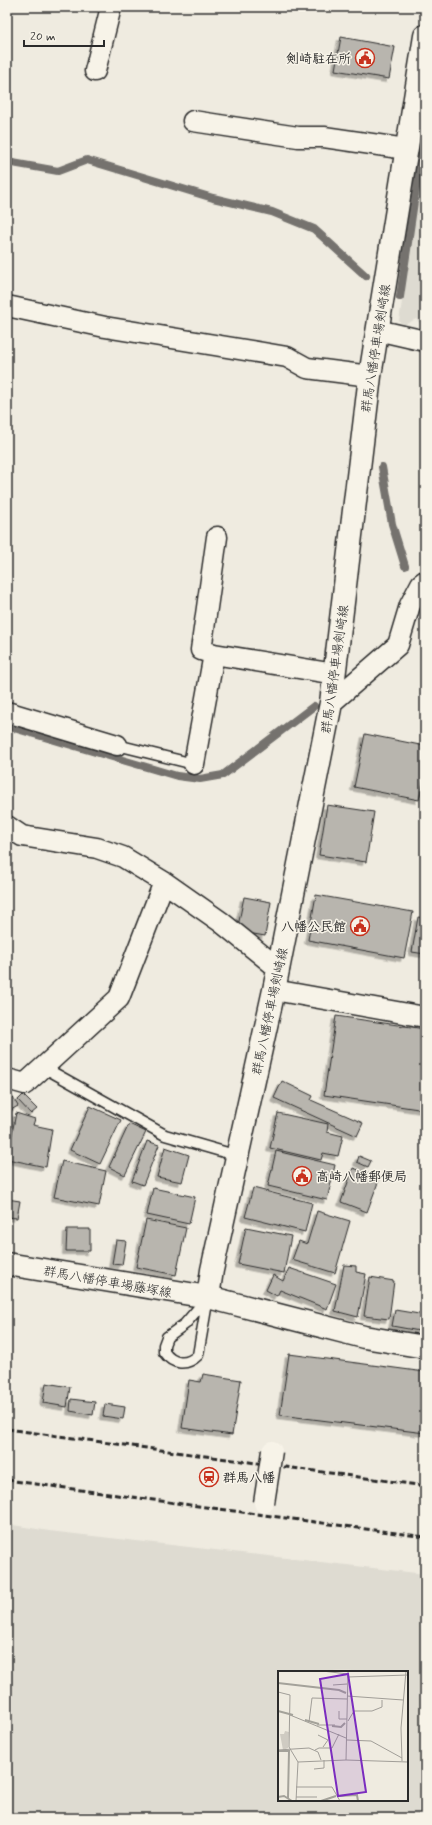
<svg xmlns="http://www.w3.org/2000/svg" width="432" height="1825" font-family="Mynerve,'Klee One',sans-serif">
  <defs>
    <filter id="shadow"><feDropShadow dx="-3.5" dy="3.5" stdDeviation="0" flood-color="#0004"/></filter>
  </defs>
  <rect width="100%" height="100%" fill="#efebe0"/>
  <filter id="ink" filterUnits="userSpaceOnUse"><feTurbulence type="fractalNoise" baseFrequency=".025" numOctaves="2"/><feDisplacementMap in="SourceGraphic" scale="8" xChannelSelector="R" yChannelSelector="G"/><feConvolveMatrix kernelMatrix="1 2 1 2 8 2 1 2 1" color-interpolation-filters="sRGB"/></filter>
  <g filter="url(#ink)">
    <!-- built -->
    <path fill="#dedbd1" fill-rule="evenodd" d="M425,151V328L416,319L404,325L399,321Z
      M7,1524L49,1531L425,1574V1818H7ZM279,1672H407V1800H279Z"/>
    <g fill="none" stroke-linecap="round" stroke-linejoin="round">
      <!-- stream -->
      <path stroke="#74726e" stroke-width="8" d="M7,162L58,171L87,160L213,198L272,212L314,229L366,276
        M400,297L425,127
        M382,467L392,524L405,566
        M7,726L177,776L200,779L223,775L314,706"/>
    </g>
    <!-- building -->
    <path fill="#b8b5ae" stroke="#2b2b2b" filter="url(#shadow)" d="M341,37L395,47L389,79L335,70Z
      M365,734L425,746V773L419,800L354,787Z
      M327,805L374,812L366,862L319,855Z
      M316,895L413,912L404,958L308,940Z
      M244,897L271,902L265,936L237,931Z
      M418,917L425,918V954L412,952Z
      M336,1016L425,1029V1110L324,1095Z
      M282,1081L313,1096L311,1100L363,1123L357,1136L274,1098Z
      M8,1090L18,1106L9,1111L7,1107V1091Z
      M23,1095L37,1109L31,1114L18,1100Z
      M90,1106L121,1120L100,1164L70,1150Z
      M16,1113L35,1119L33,1125L52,1129L46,1167L7,1159Z
      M278,1113L328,1124L327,1132L343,1136L338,1156L323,1153L321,1160L270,1148Z
      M129,1124L146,1132L125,1175L109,1167Z
      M147,1141L159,1145L143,1185L132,1181Z
      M165,1147L189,1155L182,1182L157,1177Z
      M276,1151L335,1165L327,1200L268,1186Z
      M359,1156L371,1161L368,1167L357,1162Z
      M62,1161L106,1171L99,1206L54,1197Z
      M353,1168L380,1177L367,1212L341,1202Z
      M153,1188L195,1197L189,1224L147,1215Z
      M253,1188L312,1203L305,1232L245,1217Z
      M7,1199L20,1201L17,1218L7,1217Z
      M317,1211L350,1221L335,1273L292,1260L299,1241L307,1244Z
      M146,1220L186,1228L176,1275L136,1267Z
      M246,1227L291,1236L284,1273L238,1264Z
      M67,1229H90V1251H66Z
      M116,1240L126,1241L122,1265L112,1264Z
      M344,1265L356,1266V1272L366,1274L358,1317L335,1311Z
      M289,1268L336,1284L327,1309L280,1290L277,1296L266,1290L273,1275L283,1281Z
      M370,1277L394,1281L389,1319L364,1316Z
      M395,1310L425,1315V1332L392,1326Z
      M289,1354L425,1372V1433L280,1415Z
      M203,1374L241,1380L232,1435L182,1428L189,1380L201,1382Z
      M46,1383L70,1387L67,1407L43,1403Z
      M71,1399L95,1402L93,1415L70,1411Z
      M105,1404L125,1407L123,1419L103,1416Z"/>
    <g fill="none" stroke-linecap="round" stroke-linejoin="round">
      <!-- lane casing -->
      <g stroke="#2b2b2b" stroke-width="13">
        <path id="lane" d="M117,745L194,764
          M43,1067L165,1135L238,1156
          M208,1297L198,1355C187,1366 173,1365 164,1352V1345L167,1337L185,1324Z"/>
      </g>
      <!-- street casing -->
      <g stroke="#2b2b2b" stroke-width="23">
        <path id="street" d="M95,71L111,7
          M193,121L298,137H324L406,149
          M7,306L105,327L287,357L307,368L370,376
          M377,330L425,341
          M217,537L201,650L214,654L335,674
          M331,703L398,645L410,605L421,584L425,581
          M7,712L117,745
          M194,764L214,654
          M7,826L22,836L97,848L123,857L164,882L221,922L279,969
          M274,990L425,1017
          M7,1079L25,1084L119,998L164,882"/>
      </g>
      <!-- secondary casing -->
      <g stroke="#2b2b2b" stroke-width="25">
        <path id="secondary" d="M7,1264L208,1297L364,1337L425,1347
          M208,1297L212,1270L274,990L331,703L370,376L425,36"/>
      </g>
      <!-- lane -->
      <use href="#lane" stroke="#f7f3e8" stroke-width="10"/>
      <!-- street -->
      <use href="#street" stroke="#f7f3e8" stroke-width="20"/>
      <!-- secondary -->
      <use href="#secondary" stroke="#f7f3e8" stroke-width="22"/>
      <!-- rail -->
      <path stroke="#2b2b2b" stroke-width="3" stroke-dasharray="6 3" stroke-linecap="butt" d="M7,1429L425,1486
        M7,1480L425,1537"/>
      <!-- street-bridge casing -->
      <g stroke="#2b2b2b" stroke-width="23" stroke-linecap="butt">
        <path id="street-bridge" d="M264,1503L272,1451"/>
      </g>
      <!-- street-bridge -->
      <use href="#street-bridge" stroke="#f7f3e8" stroke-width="20"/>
    </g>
  </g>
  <!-- icons -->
  <defs>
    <g id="civic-ring" transform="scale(1)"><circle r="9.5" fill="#f7f3e8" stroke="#c8321e" stroke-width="1.5"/><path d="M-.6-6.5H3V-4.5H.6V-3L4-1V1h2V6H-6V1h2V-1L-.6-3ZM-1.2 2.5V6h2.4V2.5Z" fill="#c8321e"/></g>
    <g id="station-ring" transform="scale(1)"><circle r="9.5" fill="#f7f3e8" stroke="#c8321e" stroke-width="1.5"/><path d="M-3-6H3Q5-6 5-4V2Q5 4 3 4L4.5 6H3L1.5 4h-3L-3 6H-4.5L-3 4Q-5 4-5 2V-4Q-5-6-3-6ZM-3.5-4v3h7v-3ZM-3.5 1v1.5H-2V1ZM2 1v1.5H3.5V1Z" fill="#c8321e"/></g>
  </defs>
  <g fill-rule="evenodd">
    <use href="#civic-ring" x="365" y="58"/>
    <use href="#civic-ring" x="360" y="926"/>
    <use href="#civic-ring" x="302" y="1176"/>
    <use href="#station-ring" x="209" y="1477"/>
  </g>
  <g text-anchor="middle" stroke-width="3" stroke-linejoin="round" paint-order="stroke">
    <!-- poi labels -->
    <g font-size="13" font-weight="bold" fill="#2b2b2b" stroke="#f7f3e8" text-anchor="end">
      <text x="351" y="63">剣崎駐在所</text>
      <text x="346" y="931">八幡公民館</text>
      <text x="316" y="1181" text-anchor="start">高崎八幡郵便局</text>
      <text x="223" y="1482" text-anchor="start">群馬八幡</text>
    </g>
    <!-- street labels -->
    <g font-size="13" fill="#2b2b2b" stroke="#f7f3e8">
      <text transform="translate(375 348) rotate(-81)" y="5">群馬八幡停車場剣崎線</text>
      <text transform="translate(334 669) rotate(-82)" y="5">群馬八幡停車場剣崎線</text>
      <text transform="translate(269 1011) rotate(-78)" y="5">群馬八幡停車場剣崎線</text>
      <text transform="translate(108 1281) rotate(10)" y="5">群馬八幡停車場藤塚線</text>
    </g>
  </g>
  <!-- overview -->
  <g transform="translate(278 1671)">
    <rect width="130" height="130" fill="#efebe0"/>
    <path d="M7,60L11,61L10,77L5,79L2,63H6Z" fill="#cfcbc2"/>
    <path fill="none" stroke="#a4a29a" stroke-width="2" d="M0,12L61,19L68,22M0,40L15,44M27,49L41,53M54,55L63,56L67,52M0,80H11L10,127M61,125L79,124L80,130M0,126L6,125L14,130M43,130L58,125"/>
    <path fill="none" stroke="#a19e98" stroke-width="1" d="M44,0L70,3M69,6L130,4M55,14L69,13M0,21L12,24L11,76L20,91M69,25L125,29M61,40V48H69M12,44L68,67M70,50L76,40H94L104,36V29M31,51L34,27L69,28M39,54H57M40,64L50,69L45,76M69,69L93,70L124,87M0,79L31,77L40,81L43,89M37,79L41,77H54L61,63M68,89L130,91M124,90L123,57L128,0M36,98L46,97V89M18,116H54L62,130M18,126H39M18,130L20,91L68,89L70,0"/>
    <path fill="#7b2cbf" fill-opacity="0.15" stroke="#7b2cbf" stroke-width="2" d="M70,3L88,121L60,125L42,8Z"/>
    <rect width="130" height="130" fill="none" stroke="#2b2b2b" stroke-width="2"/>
  </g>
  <!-- margin -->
  <rect width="432" height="1825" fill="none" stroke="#f7f3e8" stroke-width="24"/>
  <rect x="12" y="12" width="408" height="1801" fill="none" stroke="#2b2b2b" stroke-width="1.5" filter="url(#ink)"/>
  <!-- scale -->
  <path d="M24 40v6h80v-6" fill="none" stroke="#2b2b2b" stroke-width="2"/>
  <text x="30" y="40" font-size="12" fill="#2b2b2b" stroke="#f7f3e8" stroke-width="3" paint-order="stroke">20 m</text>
</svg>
